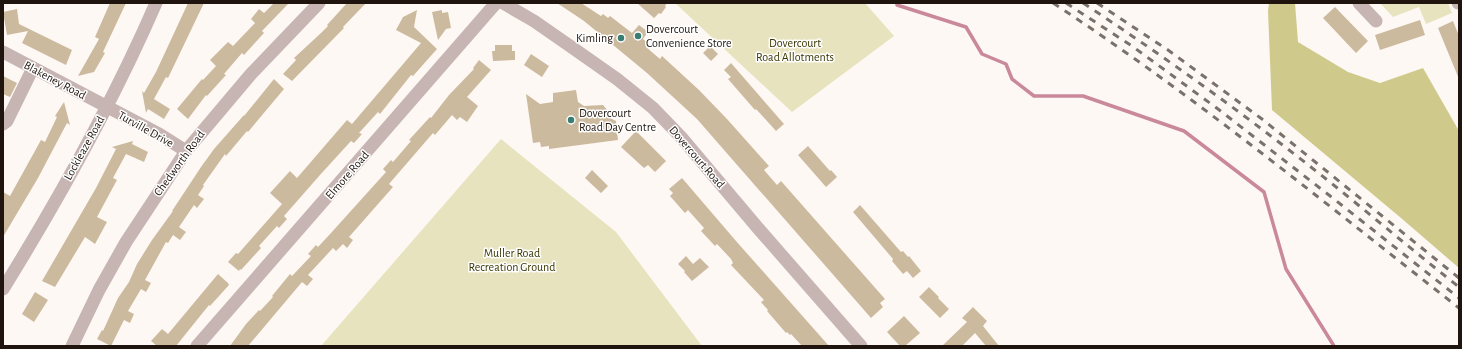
<svg xmlns="http://www.w3.org/2000/svg" width="1462" height="349" font-family="'Alegreya Sans',sans-serif">
  <rect width="100%" height="100%" fill="#fef8f4"/>
  <!-- green -->
  <path fill="#e6e3be" d="M675,3H865L894,36L792,112Z
    M1380,3H1448L1452,13L1426,24L1419,7L1393,17Z
    M501,139L616,232L702,346H321Z"/>
  <!-- forest -->
  <path fill="#cfca8b" d="M1269,3H1295L1298,42L1348,72L1380,83L1423,68L1459,131V268L1401,218L1272,110L1268,11Z"/>
  <g fill="none" stroke-linecap="round" stroke-linejoin="round">
    <!-- stream -->
    <path stroke="#ca899a" stroke-width="3.5" d="M897,3V5L966,27L982,54L1006,64L1012,79L1034,96H1083L1184,131L1264,192L1286,269L1334,346"/>
  </g>
  <!-- building -->
  <path fill="#ccba9e" d="M110,3H126L103,52L105,53L94,72L78,76L99,39L95,37Z
    M188,3H204L168,78L166,77L154,99L170,109L164,119L148,109L146,113L142,91L144,93L156,72Z
    M274,3H289L262,31L264,33L244,55L242,53L224,74L226,75L207,96L206,95L188,119L177,109L202,79L203,80L216,66L210,60L228,42L233,46L255,23L251,19L259,9L264,13Z
    M347,3H366L343,27L344,28L292,81L283,74L296,60L294,58L321,33L328,26L327,25Z
    M557,3H581L601,16L603,14L608,18L610,16L632,33L639,25L648,32L643,39L649,44L646,47L660,59L662,56L699,90L727,119L769,166L764,170L777,185L781,181L885,299L880,303L883,307L871,318L697,119L647,73L601,35L584,21Z
    M637,3H667L665,6L666,7L661,14L659,13L654,18Z
    M1335,7L1368,41L1356,53L1323,18Z
    M17,9L19,24L72,50L66,65L22,43L28,31L7,35L3,12Z
    M417,10L414,27L437,49L413,76L411,75L380,114L378,112L359,133L362,134L354,143L351,141L320,175L284,216L287,219L279,228L277,226L259,246L261,248L241,270L240,269L239,271L228,262L236,253L238,254L282,204L270,193L290,171L297,178L347,120L352,124L421,43L396,30L403,17Z
    M442,10V13L448,12L451,28L446,29L438,40L432,12Z
    M1420,20L1425,35L1380,50L1375,35Z
    M1453,21L1459,36V79L1438,28Z
    M495,45H512V51H515V60L493,61L492,51H495Z
    M710,46L718,54L711,61L703,53Z
    M531,54L549,66L542,77L524,65Z
    M479,60L491,70L467,97L478,106L467,122L460,117L457,120L452,115L435,135L433,133L389,184L393,187L349,237L353,240L347,248L343,244L336,251L333,248L308,275L313,279L307,286L302,282L248,346H230L246,324L259,310L260,311L273,297L272,296L290,274L292,276L311,256L308,254L316,245L318,247L331,233L386,172L383,169L391,160L393,162L411,141L409,140L430,117L431,118L449,95L474,69L473,68Z
    M731,63L784,124L776,131L756,109L755,110L728,79L731,77L724,70Z
    M3,76L17,83L10,97L3,94Z
    M274,79L284,89L248,132L247,131L226,156L225,154L203,185L204,186L198,195L204,199L197,208L194,205L179,227L186,232L180,240L173,235L168,243L166,242L145,280L151,283L146,292L141,289L128,311L134,314L130,323L124,320L111,346L97,339L102,330L103,331L118,298L129,282L137,264L152,240L173,211H172L201,167L214,149L244,115V116Z
    M576,90L578,102L584,106L603,105L609,112L610,118L616,121L618,140L549,149V146L541,147L540,142L533,143L526,94L540,104L553,102V93Z
    M64,102L70,125L67,123L38,178L3,237V192L10,196L41,140L45,142L57,117L55,116Z
    M636,131L666,161L655,172L648,165L644,168L621,147Z
    M133,141L132,144L148,152L144,162L126,154L113,178L117,180L97,217L107,222L95,244L85,237L55,287L42,281L96,188L116,149L112,147Z
    M808,146L830,171L831,170L837,177L826,187L798,155Z
    M592,170L608,186L601,193L585,178Z
    M682,178L736,241L829,346H802L791,334L790,335L787,332L786,333L767,311L768,310L761,302L764,300L731,265L733,263L731,259L717,244L715,246L701,231L704,228L688,210L685,213L684,212L670,196L673,193L669,189Z
    M860,205L901,252L903,251L908,257L909,256L921,271L913,278L907,271L903,274L892,261L893,259L853,212Z
    M686,256L693,264L700,258L709,267L692,281L684,272L685,271L678,264Z
    M218,274L228,283L229,285L210,306L209,305L176,346H157L151,341L162,329L168,334Z
    M929,287L939,297L938,298L949,309L940,318L919,297Z
    M35,292L48,300L34,322L22,314Z
    M973,307L987,321L983,326L999,346H986L975,333L962,346H942L967,322L962,318Z
    M904,316L920,333L905,346H900L887,332Z"/>
  <g fill="none" stroke-linecap="round" stroke-linejoin="round">
    <!-- street -->
    <path stroke="#c6b5b3" stroke-width="13" d="M503,3L534,21L570,46L617,79L653,108L681,137L757,227L861,346
      M1359,3L1376,21
      M1458,3H1459
      M3,52L159,134L186,151
      M3,124L7,121L33,68
      M3,289C60,197 113,102 156,3
      M72,346L99,290L126,242L186,151L251,74L319,3
      M197,346L496,3"/>
    <!-- rail -->
    <path stroke="#7a716b" stroke-width="3" stroke-dasharray="7 7" stroke-linecap="butt" d="M1053,3C1195,96 1326,204 1459,308
      M1066,3L1132,46L1218,109L1334,199L1459,298
      M1083,3C1174,63 1262,127 1346,195C1384,226 1421,257 1459,287
      M1097,3L1168,50L1262,119L1459,278"/>
  </g>
  <!-- markers -->
  <g fill="#3a7e72" stroke="#fff" stroke-width="1.5">
    <circle cx="638" cy="36" r="4"/>
    <circle cx="621" cy="38" r="4"/>
    <circle cx="571" cy="120" r="4"/>
  </g>
  <g text-anchor="middle" stroke-width="3" stroke-linejoin="round" paint-order="stroke">
    <!-- poi labels -->
    <g font-size="12" fill="#1f150e" stroke="#fff" text-anchor="start">
      <text x="646" y="33">Dovercourt<tspan x="646" dy="14">Convenience Store</tspan></text>
      <text x="613" y="42" text-anchor="end">Kimling</text>
      <text x="579" y="117">Dovercourt<tspan x="579" dy="14">Road Day Centre</tspan></text>
    </g>
    <!-- park labels -->
    <g font-size="12" fill="#3b3703" stroke="#fff">
      <text x="795" y="47">Dovercourt<tspan x="795" dy="14">Road Allotments</tspan></text>
      <text x="512" y="257">Muller Road<tspan x="512" dy="14">Recreation Ground</tspan></text>
    </g>
    <!-- street labels -->
    <g font-size="12" fill="#1f150e" stroke="#fff">
      <text transform="translate(55 80) rotate(28)" y="4">Blakeney Road</text>
      <text transform="translate(146 129) rotate(29)" y="4">Turville Drive</text>
      <text transform="translate(84 148) rotate(-61)" y="4">Lockleaze Road</text>
      <text transform="translate(697 157) rotate(49)" y="4">Dovercourt Road</text>
      <text transform="translate(179 163) rotate(-54)" y="4">Chedworth Road</text>
      <text transform="translate(347 175) rotate(-49)" y="4">Elmore Road</text>
    </g>
  </g>
  <!-- border -->
  <rect width="1462" height="349" fill="none" stroke="#1f150e" stroke-width="8"/>
</svg>
